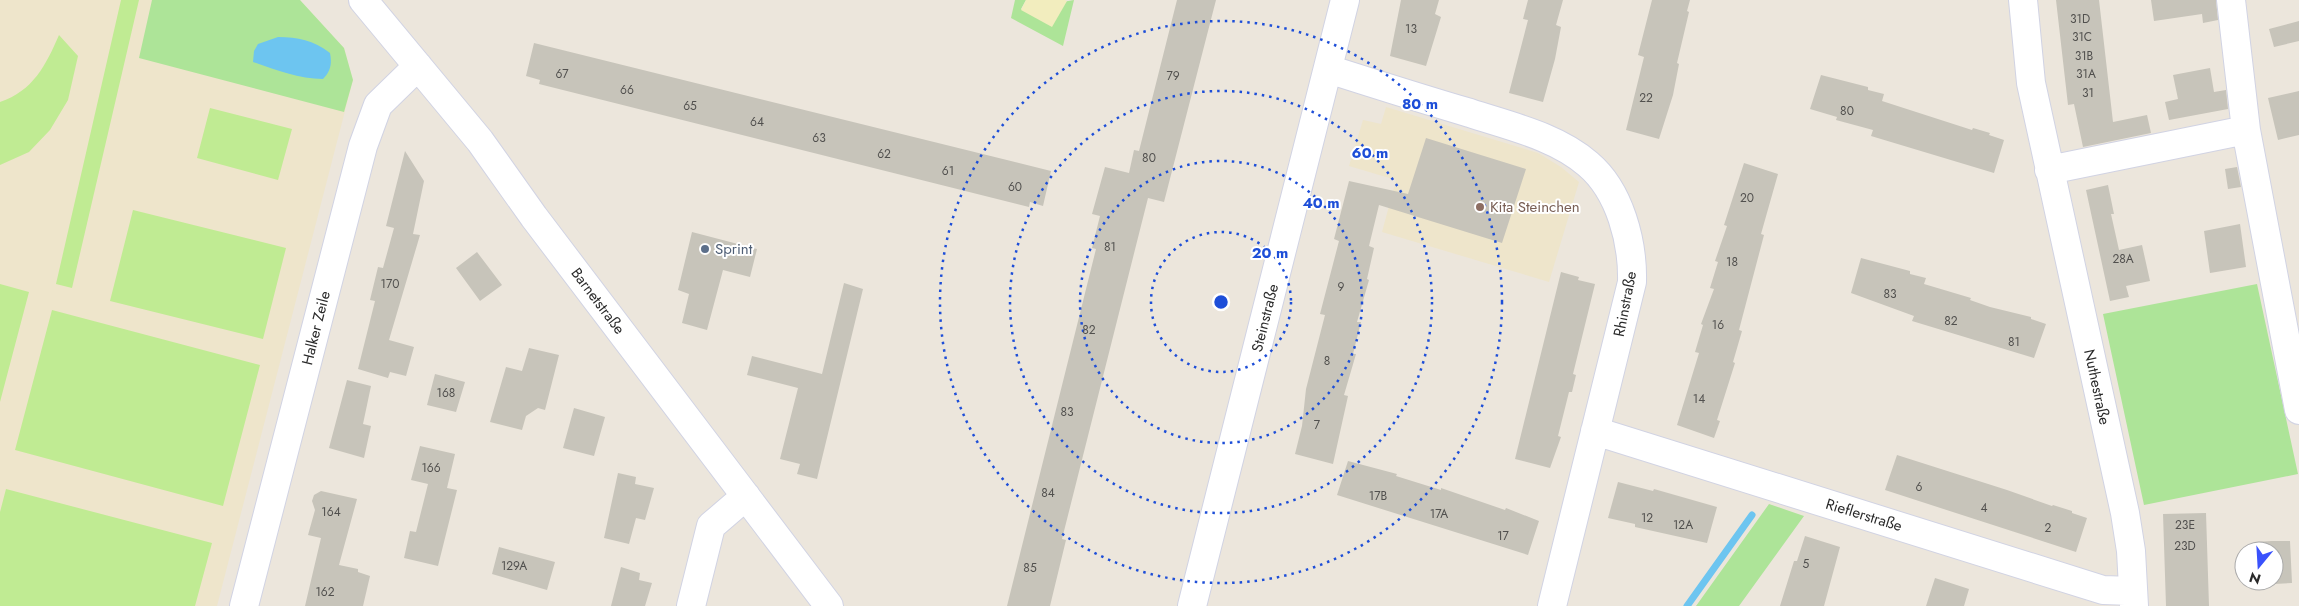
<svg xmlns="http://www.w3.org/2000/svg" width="2299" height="606" font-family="Jost,sans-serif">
  <rect width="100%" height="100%" fill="#ece6dc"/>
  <!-- education -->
  <path fill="#eee5cb" d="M0,0H300L344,48L353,80L217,606H0Z
    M1386,107L1538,153L1561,167L1579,182L1549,282L1382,232L1396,180L1349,166L1363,120L1381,124Z"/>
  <!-- green -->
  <path fill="#ade498" d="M152,0H300L344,48L353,80L344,112L139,58Z
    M1015,0H1026L1021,9L1074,0L1063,46L1011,18Z
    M2257,284L2298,474L2144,505L2103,314Z
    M1769,504L1804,516L1739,606H1696Z"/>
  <!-- sand -->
  <path fill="#f2edbe" d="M1026,0H1065L1067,1L1052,27L1021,10Z"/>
  <!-- pitch -->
  <path fill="#c0eb93" d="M121,0H139L72,288L56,284Z
    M59,35L78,56L68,100L50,130L29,152L0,165V102C33,91 46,65 59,35Z
    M210,108L292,129L278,180L197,158Z
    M133,210L286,248L263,339L110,301Z
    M0,284L29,292L0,402Z
    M52,310L260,365L223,506L15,450Z
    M6,489L212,543L195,606H0V512Z"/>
  <!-- water -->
  <path fill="#6dc5f0" d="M278,37C298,37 313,40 330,53C332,63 331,71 323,79C299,79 276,70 253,62L254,51L258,44Z"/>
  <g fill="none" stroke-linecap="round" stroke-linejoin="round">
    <!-- stream -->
    <path stroke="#6dc5f0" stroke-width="7" d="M1687,606L1752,515"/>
  </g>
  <!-- building -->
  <path fill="#c7c4ba" d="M1177,0H1216L1164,202L1148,198L1062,539L1066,540L1050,606H1007L1096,249L1092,248L1100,216L1092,214L1105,167L1129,173L1134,150L1139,151Z
    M1401,0H1439L1435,14L1441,17L1426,66L1390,56Z
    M1528,0H1563L1556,25L1561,27L1555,59L1543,102L1509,93L1528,20L1523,19Z
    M1652,0H1690L1687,11L1689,12L1677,63L1679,64L1673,95L1659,139L1626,130L1644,57L1638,55Z
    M2056,0H2099L2113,122L2147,115L2151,133L2083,147L2074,104L2068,105Z
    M2151,0H2216L2218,20L2203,23L2202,14L2154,21Z
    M2299,21V41L2274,47L2269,29Z
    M534,43L1051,171L1043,206L1030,202L1029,207L539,84L540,80L526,76Z
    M2210,68L2214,92L2226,90L2228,109L2169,120L2165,102L2178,99L2173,75Z
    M1821,75L1868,87V90L1884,94L1882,101L1972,130L1973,128L1990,133L1989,135L2004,140L1994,173L1871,136L1873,130L1836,120L1837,117L1810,109Z
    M2299,91V135L2278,140L2268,98Z
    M1426,138L1526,169L1502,243L1379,205L1369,246L1374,248L1367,279L1369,280L1357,322H1361L1353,354H1356L1344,395L1348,396L1333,464L1295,454L1302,426L1306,389L1325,315L1320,314L1339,241L1334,239L1349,181L1408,194Z
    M405,151L424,181L413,234L420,235L389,340L414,347L406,376L390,372L388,378L358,369L375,301L370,300L378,267L383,268L394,228L386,226Z
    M1744,163L1778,174L1761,234L1764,235L1739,330L1742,331L1733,362L1735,363L1717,420L1720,421L1714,438L1677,425L1699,353L1695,352L1703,325L1701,324L1714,289L1710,288L1718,262L1715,261L1727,226L1724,225Z
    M2237,167L2241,187L2228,189L2225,169Z
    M2108,185L2114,214H2111L2119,250L2142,245L2150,281L2126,286L2129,297L2110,301L2086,190Z
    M2240,224L2246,267L2210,273L2204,231Z
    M692,232L757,249L750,277L723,270L707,330L682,323L689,294L678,290Z
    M477,252L502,285L480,301L456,268Z
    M1861,258L1910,271V274L1926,278L1924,284L1971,298L1970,300L1990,307L2031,317V319L2046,324L2034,358L1912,321L1914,316L1851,293Z
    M1561,272L1579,277L1578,280L1595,284L1573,374L1576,375L1572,392H1569L1558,436L1561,437L1550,468L1515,459Z
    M844,283L863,289L817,479L797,474L800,464L780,459L798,388L747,375L752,356L822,374Z
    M529,348L559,355L545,410L538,408L526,416L522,430L490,422L506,367L522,371Z
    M435,374L465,382L456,412L427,405Z
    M347,380L371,386L363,424L371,426L364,458L329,448Z
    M574,408L605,417L594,456L563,448Z
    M420,446L455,454L447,488L457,490L438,566L404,558L410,531L416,532L428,484L411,480Z
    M1897,455L2007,490L2052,506L2053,505L2072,511V513L2087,518L2076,552L1885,490Z
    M1348,461L1397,474L1396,476L1441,490V488L1505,510L1506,508L1539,521L1528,555L1337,495Z
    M618,473L636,477L635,484L654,488L645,520L636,518L629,544L604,538Z
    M1618,482L1653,491L1654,489L1717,507L1707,543L1635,527V524L1608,518Z
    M321,491L357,499L339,565L358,569V572L370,576L363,606H305L321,538L308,535L315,510L312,501L314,495Z
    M2206,513L2209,606H2166L2163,514Z
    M1805,536L1840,547L1824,606H1780L1794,561H1797Z
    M2272,541H2290L2292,583L2255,585V581H2274V551H2254V542Z
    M499,547L555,562L547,590L492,574Z
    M621,567L640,573L639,580L652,583L645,606H611Z
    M1935,578L1969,589L1964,606H1926Z"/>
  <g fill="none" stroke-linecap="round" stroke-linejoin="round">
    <!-- minor casing -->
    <g stroke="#d1d3e3" stroke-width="30">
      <path id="minor" d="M363,0L480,141L534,217L829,606
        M2023,0L2031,83L2125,513L2131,551L2134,606
        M2231,0L2246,130L2299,410
        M1328,69C1375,84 1422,99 1470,113C1509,126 1556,136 1588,164C1620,191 1633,242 1632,282L1552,606
        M2049,170L2246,130
        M1595,431L2103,590L2133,591
        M244,606L363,146L378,105L418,66
        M691,606L711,526L746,496
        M1192,606L1345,0"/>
    </g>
    <!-- minor -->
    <use href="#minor" stroke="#fff" stroke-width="28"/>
  </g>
  <!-- distance rings -->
  <g fill="none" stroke="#1d4ed8" stroke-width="2.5" stroke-dasharray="2.5 5">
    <circle cx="1221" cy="302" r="70"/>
    <circle cx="1221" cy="302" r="141"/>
    <circle cx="1221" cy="302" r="211"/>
    <circle cx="1221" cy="302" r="281"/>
  </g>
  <!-- markers -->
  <circle fill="#8d6e63" stroke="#fff" stroke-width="2" cx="1480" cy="207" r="5"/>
  <circle fill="#5c6f8a" stroke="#fff" stroke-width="2" cx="705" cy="249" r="5"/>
  <g text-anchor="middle" stroke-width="4" stroke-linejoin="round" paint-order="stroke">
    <!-- number labels -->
    <g font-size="12" fill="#51504e">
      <text x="2080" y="23">31D</text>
      <text x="1411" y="33">13</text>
      <text x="2082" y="41">31C</text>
      <text x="2084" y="60">31B</text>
      <text x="562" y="78">67</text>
      <text x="2086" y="78">31A</text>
      <text x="1173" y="80">79</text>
      <text x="627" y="94">66</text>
      <text x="2088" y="97">31</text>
      <text x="1646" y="102">22</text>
      <text x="690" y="110">65</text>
      <text x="1847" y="115">80</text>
      <text x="757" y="126">64</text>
      <text x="819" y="142">63</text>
      <text x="884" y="158">62</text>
      <text x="1149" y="162">80</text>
      <text x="948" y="175">61</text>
      <text x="1015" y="191">60</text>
      <text x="1747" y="202">20</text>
      <text x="1110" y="251">81</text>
      <text x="2123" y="263">28A</text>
      <text x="1732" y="266">18</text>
      <text x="390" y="288">170</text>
      <text x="1341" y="291">9</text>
      <text x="1890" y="298">83</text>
      <text x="1951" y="325">82</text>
      <text x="1718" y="329">16</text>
      <text x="1089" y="334">82</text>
      <text x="2014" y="346">81</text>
      <text x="1327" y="365">8</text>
      <text x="446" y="397">168</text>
      <text x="1699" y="403">14</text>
      <text x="1067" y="416">83</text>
      <text x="1317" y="429">7</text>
      <text x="431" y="472">166</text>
      <text x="1919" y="491">6</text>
      <text x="1048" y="497">84</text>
      <text x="1378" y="500">17B</text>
      <text x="1984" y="512">4</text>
      <text x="331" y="516">164</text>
      <text x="1439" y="518">17A</text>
      <text x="1647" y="522">12</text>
      <text x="1683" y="529">12A</text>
      <text x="2185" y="529">23E</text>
      <text x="2048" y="532">2</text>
      <text x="1503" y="540">17</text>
      <text x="2185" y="550">23D</text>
      <text x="1806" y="568">5</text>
      <text x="514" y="570">129A</text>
      <text x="1030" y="572">85</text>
      <text x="325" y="596">162</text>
    </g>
    <!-- education labels -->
    <g font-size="15" fill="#785e54" stroke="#fff" text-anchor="start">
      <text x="1490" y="212">Kita Steinchen</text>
    </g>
    <!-- service labels -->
    <g font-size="15" fill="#4e5e75" stroke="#fff" text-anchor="start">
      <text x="715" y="254">Sprint</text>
    </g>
    <!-- street labels -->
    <g font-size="15" fill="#2a2a2a" stroke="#fff">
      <text transform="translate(598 301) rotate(53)" y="5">Barnetstraße</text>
      <text transform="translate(1625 304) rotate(-79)" y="5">Rhinstraße</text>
      <text transform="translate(1265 318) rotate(-76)" y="5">Steinstraße</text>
      <text transform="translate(316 328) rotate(-76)" y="5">Halker Zeile</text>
      <text transform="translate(2097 387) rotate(78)" y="5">Nuthestraße</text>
      <text transform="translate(1864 515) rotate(17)" y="5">Rieflerstraße</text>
    </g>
  </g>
  <circle cx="1221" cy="302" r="8" fill="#1d4ed8" stroke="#fff" stroke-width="2.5"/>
  <g font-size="15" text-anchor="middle" font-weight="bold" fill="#1d4ed8" stroke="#fff" stroke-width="4" stroke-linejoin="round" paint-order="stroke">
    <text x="1420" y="109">80 m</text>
    <text x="1370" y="158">60 m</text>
    <text x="1321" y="208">40 m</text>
    <text x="1270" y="258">20 m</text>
  </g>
  <!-- north arrow -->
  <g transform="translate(2259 566) rotate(198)"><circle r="24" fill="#ffffff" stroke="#aaaaaa"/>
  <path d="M0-4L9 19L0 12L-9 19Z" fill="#3a52fc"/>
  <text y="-8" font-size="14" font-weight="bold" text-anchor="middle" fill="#2a2a2a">N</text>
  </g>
</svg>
